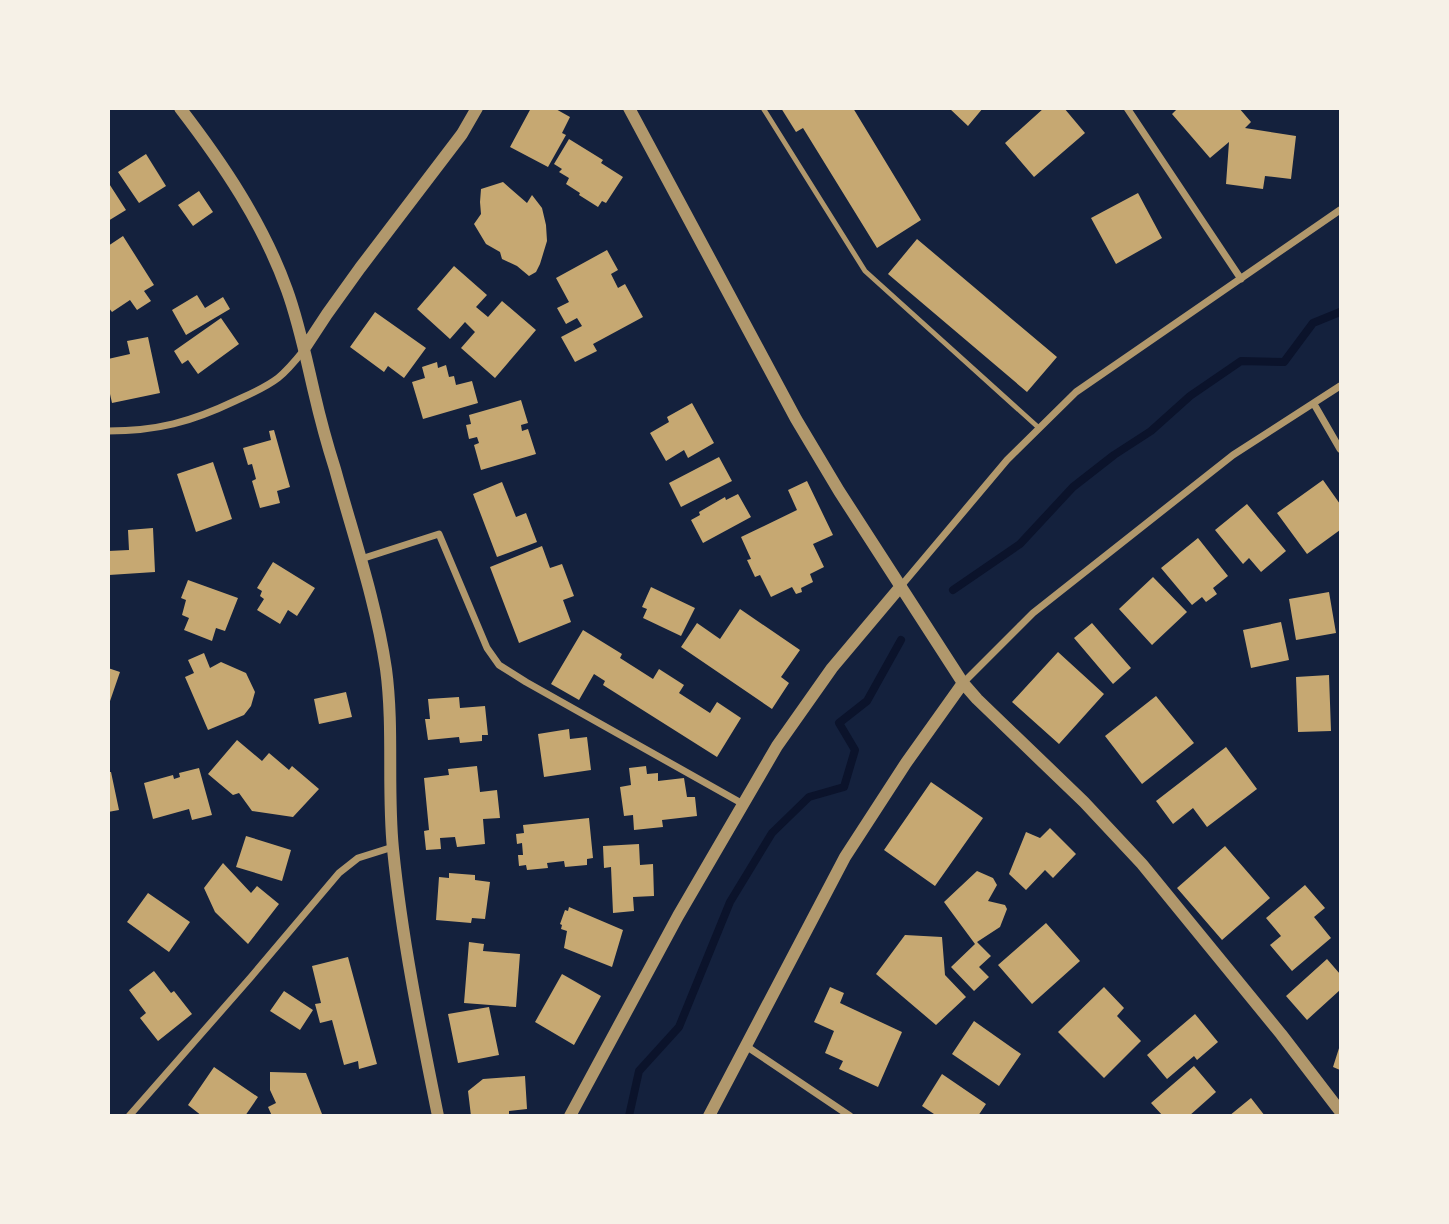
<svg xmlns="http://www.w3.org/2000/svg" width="1449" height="1224" font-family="'Fira Sans Condensed',sans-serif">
  <rect width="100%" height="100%" fill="#14213d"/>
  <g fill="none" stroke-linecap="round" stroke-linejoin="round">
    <!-- stream -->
    <path stroke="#0b132b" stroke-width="8" d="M953,590L1020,544L1073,487L1114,455L1151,431L1190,396L1241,361L1284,362L1313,323L1340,312
      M629,1116L639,1071L679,1027L730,902L772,833L809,797L844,787L855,750L839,723L867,701L901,640"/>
  </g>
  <!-- building -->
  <path fill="#c6a872" d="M531,108H554L570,117L562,133L566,135L548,167L510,147Z
    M781,108H853L921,220L877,248L803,128L796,132Z
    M949,108H983L968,126Z
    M1044,108H1064L1085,133L1034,177L1005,143Z
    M1178,108H1239L1251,122L1245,128L1296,136L1291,179L1265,176L1263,189L1226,184L1229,142L1210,158L1172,114Z
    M569,139L603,160L601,163L623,177L606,203L602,201L598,207L579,195L580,193L566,184L569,178L559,172L562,169L554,164Z
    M146,154L166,186L139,203L118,172Z
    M108,182L126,210L108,221Z
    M503,182L527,203L532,195L542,208L546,225L547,241L540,264L536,272L529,276L517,266L502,259L500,252L486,244L474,224L481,214L480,202L481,189Z
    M199,191L213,212L193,226L178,205Z
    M1138,193L1162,238L1116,264L1091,218Z
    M123,236L154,285L144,291L151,301L137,310L130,300L112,312L108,307V246Z
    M917,239L1057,357L1027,392L888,274Z
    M607,250L618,270L611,274L618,288L625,284L643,317L593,344L597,351L575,362L561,337L582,326L577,318L566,324L557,308L569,302L556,278Z
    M454,266L487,295L476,307L488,317L502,301L536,330L495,378L461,348L475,332L465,322L450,339L417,309Z
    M197,295L205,308L223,297L230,309L186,335L172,310Z
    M375,312L426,348L404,378L388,366L384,372L350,347Z
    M221,318L239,344L198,374L188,360L182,364L174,351Z
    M148,337L160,393L112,403L108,385V359L130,354L127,341Z
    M437,362L438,368L446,365L449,377L454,376L456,385L472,381L478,403L423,419L412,382L425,378L422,367Z
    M521,400L528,423L521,425L522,431L528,429L536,454L481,470L474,445L479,443L477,437L469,439L466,425L471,424L469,415Z
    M692,403L714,443L688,458L684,450L666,461L650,433L669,422L667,417Z
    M274,430L290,487L277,491L280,503L260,508L252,481L256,479L252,464L248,465L243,448L271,440L269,431Z
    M719,457L732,481L681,507L669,483Z
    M213,462L232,519L196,532L177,474Z
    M1323,480L1340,504V530L1307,554L1277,513Z
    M807,481L833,535L813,544L824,567L810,574L813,582L801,588L802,592L796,594L792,587L771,597L760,575L755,577L747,560L751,559L741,537L797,510L788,490Z
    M502,482L516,517L526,513L537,542L497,557L473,494Z
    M738,494L751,517L703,543L691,520L700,515L699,512L725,497L726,500Z
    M1247,504L1286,551L1261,572L1249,558L1243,564L1215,530Z
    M153,528L155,572L109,575L108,551L129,550L128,530Z
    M1198,538L1228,576L1213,588L1217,594L1206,602L1202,597L1192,605L1161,568Z
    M542,546L550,568L562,564L574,596L563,600L571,622L519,643L490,567Z
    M273,562L315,588L297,616L288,610L280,624L257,610L264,599L260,596L262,591L257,588Z
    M1153,577L1187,612L1152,645L1119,609Z
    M188,580L238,598L225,631L216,628L212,641L184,630L189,618L182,615L186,600L181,598Z
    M651,587L695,608L681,636L643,618L647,609L642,607Z
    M1329,592L1336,633L1296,640L1289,599Z
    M740,609L800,650L781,677L789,683L772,709L681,647L697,623L720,639Z
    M1281,622L1289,660L1251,668L1243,630Z
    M1092,623L1131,668L1113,684L1074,638Z
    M583,630L622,654L620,658L653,679L659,669L684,685L679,693L710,713L717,702L741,718L717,757L603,685L605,681L594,674L579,700L551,684Z
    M1058,652L1104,694L1059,744L1012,702Z
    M204,653L210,668L221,662L246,673L255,692L251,706L244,715L208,730L185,677L194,673L188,660Z
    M108,668L120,672L109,704H108Z
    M1329,675L1331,731L1298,732L1296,677Z
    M346,692L352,717L319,724L314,699Z
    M1156,696L1194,743L1142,784L1105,736Z
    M459,697L460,708L485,706L488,735H482V741L460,743L459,737L428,740L425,719H430L428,699Z
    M569,729L570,739L587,737L591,770L544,777L538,734Z
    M237,740L262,761L269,753L289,770L292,766L319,789L293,817L252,811L239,793L233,795L208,774Z
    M1226,747L1257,789L1207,827L1193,808L1173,824L1156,801Z
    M477,766L480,792L497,790L500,818L483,819L485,844L457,847L455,837L440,838L441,849L426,850L424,831L429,830L424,778L449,775L448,769Z
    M646,766L647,774L658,773V781L684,778L687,797H695L697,816L662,820L663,827L634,830L633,815L624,816L620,787L631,785L629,768Z
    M199,768L212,815L192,820L189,809L153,819L144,783L173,775L174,779L180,777L179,773Z
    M108,772H111L119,810L108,812Z
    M931,782L983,818L935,886L884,850Z
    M589,818L593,858L587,859V865L565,867L564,861L547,863L548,868L527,870L526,865L519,866L518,855H523L522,843L517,844L516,834L524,833L523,825Z
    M1050,828L1076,854L1053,878L1045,870L1026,890L1009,874L1026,832L1040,838Z
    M246,836L291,850L282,881L236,867Z
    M639,844L640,865L653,864L654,896L633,897L634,911L613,913L611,867L604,868L603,846Z
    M1225,846L1270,898L1222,940L1177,888Z
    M223,863L251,893L257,886L279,904L248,944L215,912L204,888Z
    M977,871L993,878L997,885L988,901L1005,905L1007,909L1000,927L977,942L991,956L979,967L989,977L974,991L951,967L975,944L944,902Z
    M449,873L475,875V880L490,882L485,919L472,918L471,923L436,920L439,877L449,878Z
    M1305,885L1325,908L1314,917L1331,938L1292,971L1270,945L1281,936L1266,918Z
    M148,893L190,922L169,952L127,922Z
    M569,907L623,930L612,967L564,948L567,931L561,929L562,925L560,924L565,910L568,911Z
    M1046,923L1080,961L1032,1004L998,965Z
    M905,935L942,937L945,975L966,997L936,1025L876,974Z
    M469,942L484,944L483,951L520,954L516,1007L464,1003Z
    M348,957L377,1064L359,1069L358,1061L344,1065L332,1020L320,1023L315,1004L321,1003L312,966Z
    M1327,959L1340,974V990L1307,1020L1286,996Z
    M154,971L171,993L174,991L192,1014L158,1041L140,1018L146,1013L129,990Z
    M562,974L601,996L574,1045L535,1022Z
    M830,987L844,993L840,1003L902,1032L878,1087L839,1069L843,1061L825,1053L834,1031L814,1022Z
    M1104,987L1124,1008L1117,1016L1141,1041L1104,1078L1058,1032Z
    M284,991L313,1010L300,1030L270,1011Z
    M489,1007L499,1055L458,1063L448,1014Z
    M1195,1014L1218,1042L1197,1060L1194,1056L1167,1079L1147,1055Z
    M974,1021L1021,1054L999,1086L952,1054Z
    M1340,1045V1070L1333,1067Z
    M1194,1066L1216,1092L1189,1116H1163L1151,1103Z
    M214,1067L258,1097L245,1116H202L188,1105Z
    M270,1072L306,1073L322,1114L320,1116H272L268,1107L276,1103L270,1090Z
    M942,1074L986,1104L978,1116H937L922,1106Z
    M525,1076L527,1109L509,1111V1116H471L468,1091L483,1079Z
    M1251,1098L1265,1116H1229Z"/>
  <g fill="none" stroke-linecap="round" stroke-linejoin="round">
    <!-- service -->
    <path stroke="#b1986c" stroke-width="5" d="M763,108L865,271L1039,428"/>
    <!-- minor -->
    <path stroke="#b1986c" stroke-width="7" d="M1127,108L1241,279
      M1314,404L1340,449
      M108,431C157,431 191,422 235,401C250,394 265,388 278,378C288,370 296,360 304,350
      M361,559L439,534L487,648L499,665L526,682L743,804
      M901,586L1007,460L1076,392L1340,210
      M963,683L1033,613L1233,455L1340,386
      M746,1046L850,1116
      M129,1116L251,977L339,873L358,858L393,847"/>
    <!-- tertiary -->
    <path stroke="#b1986c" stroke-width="12" d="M180,108C223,164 263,223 287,290C299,323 306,358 314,392C320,418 327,444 335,469C353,535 376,601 386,669C394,729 387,789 393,849C402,939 420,1027 438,1116
      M629,108L796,419L839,491L963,683L977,699L1084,802L1142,864L1281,1034L1340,1111
      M304,349L327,314L360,268L462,134L477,108
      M570,1116L678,916L777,746L832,668L901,586
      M709,1116L845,857L906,763L963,683"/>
  </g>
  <!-- border -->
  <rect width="1449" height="1224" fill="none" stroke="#f6f1e7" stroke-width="220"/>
</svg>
